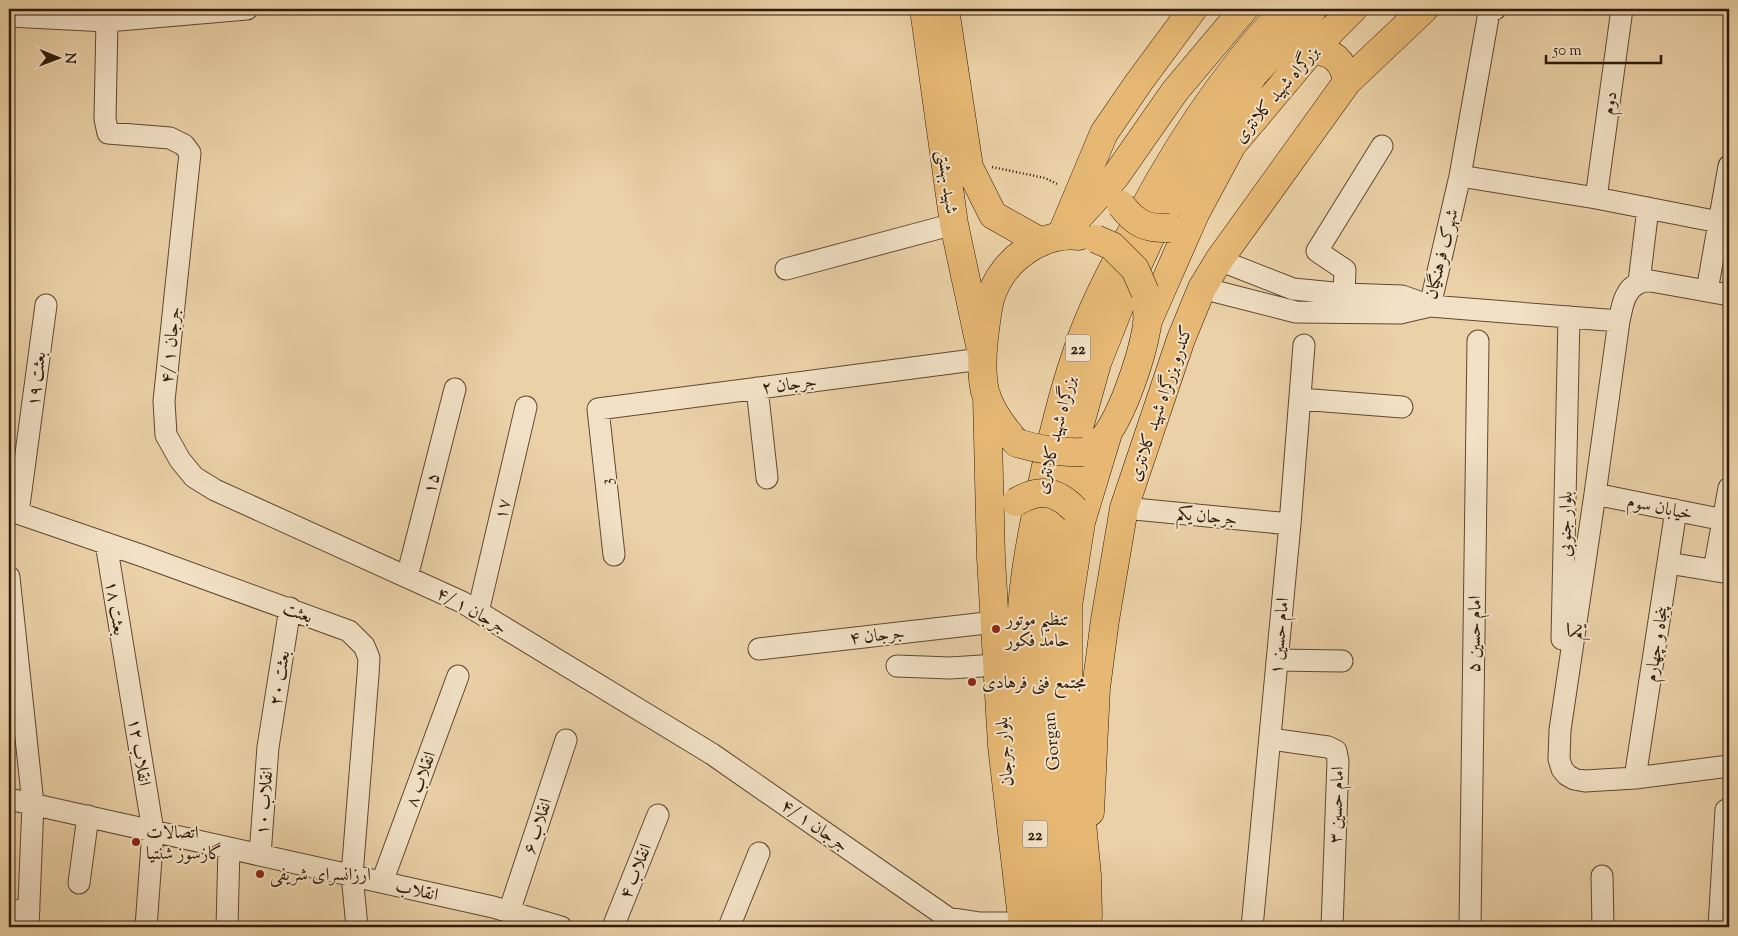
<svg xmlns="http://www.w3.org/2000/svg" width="1738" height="936" font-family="'Sorts Mill Goudy',Amiri,serif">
  <rect width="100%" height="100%" fill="#ebd1a7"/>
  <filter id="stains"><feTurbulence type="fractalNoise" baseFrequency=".004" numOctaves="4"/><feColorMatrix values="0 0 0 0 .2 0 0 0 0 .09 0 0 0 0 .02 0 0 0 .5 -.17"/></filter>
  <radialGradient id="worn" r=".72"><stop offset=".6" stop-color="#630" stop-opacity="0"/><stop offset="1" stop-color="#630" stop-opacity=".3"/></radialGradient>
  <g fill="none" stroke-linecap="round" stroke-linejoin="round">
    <!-- minor casing -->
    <g stroke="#5e4831" stroke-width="23">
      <path id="minor" d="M9,16L107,21L247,9
        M107,21L105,119L108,133L170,138L184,145L190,153L164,401L166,435L180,460L194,477L215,490L462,602L712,754L948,918L980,923H1023
        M1460,176L1596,198L1719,222
        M1596,198L1622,9
        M1219,260L1293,289L1344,294L1402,296L1430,306L1619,321
        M786,269L954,224
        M1639,282L1648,208
        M1202,288L1296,312L1400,313L1430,306
        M1707,291L1729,166
        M1344,294L1345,270L1317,251L1382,146
        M1729,295L1651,281C1647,281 1642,281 1639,283C1624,289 1622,308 1619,321L1595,494L1560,730L1559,759L1562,769L1567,775L1574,779L1585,781L1635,778L1729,766
        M1430,306L1460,176L1489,12L1495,9
        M757,388L767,478
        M1300,399L1402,407
        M1595,494L1724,520
        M1124,508L1290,524
        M9,510L143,556L349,631L364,646L369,658L368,675L352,875L357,927
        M18,513L46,305
        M106,543L153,831L146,927
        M614,555L598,409L981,359
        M1668,563L1729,573
        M1714,570L1729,488
        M9,577L33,804L28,927
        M407,577L455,389
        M478,612L526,407
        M1562,639L1569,317
        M759,649L995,622
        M1277,660L1342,661
        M897,666L950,668L997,665
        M1270,739L1328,747L1336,751L1338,761L1332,927
        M1635,778L1676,510
        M9,799L493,907L561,927
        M260,855L268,747L290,608
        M1602,876L1603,927
        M382,882L458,676
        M79,883L88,816
        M9,911L29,910
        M509,912L566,740
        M227,927L229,848
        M613,927L658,815
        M729,927L759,853
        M1252,927L1290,524L1304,345
        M1470,927L1478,341
        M1719,927L1726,810"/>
    </g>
    <!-- major casing -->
    <g stroke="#2f1b0a" stroke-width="29">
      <path id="major" d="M924,9L954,224L981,350
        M945,9L969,167L993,215L1041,242
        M1311,51C1332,50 1344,61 1347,82
        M1062,233L1104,133L1139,82L1193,9
        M1090,812L1096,688L1105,620L1124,508L1181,339L1202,288L1219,260L1347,82L1424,9"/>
    </g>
    <!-- highway casing -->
    <g stroke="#2f1b0a" stroke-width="29">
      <path id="highway" d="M1061,236L1115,177L1175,91L1244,9
        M1147,323L1195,214L1232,145L1311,51L1353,9
        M987,397L991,558L1002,746L1023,927
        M1017,443C1005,430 994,415 987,398C981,382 982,355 984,338C986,324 987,309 991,296C1003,260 1041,232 1079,236
        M1096,446C1120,427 1142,356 1147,326C1148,319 1147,313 1147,306
        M1046,927C1035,831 1020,733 1021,636C1021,590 1030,544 1039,499C1049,450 1060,402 1076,355C1087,319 1105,284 1122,251C1165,164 1218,79 1285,9
        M1072,927L1049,740L1046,650L1053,554L1073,449L1097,363L1126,290L1151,236L1181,183L1254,74L1313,9
        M1086,927L1088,916L1087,875L1068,677V606L1081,522L1108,433"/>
    </g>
    <!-- path -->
    <path stroke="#2f1b0a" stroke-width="2.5" stroke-dasharray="1 2.5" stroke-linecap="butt" d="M992,167L1045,178L1059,185"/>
    <!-- minor -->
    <use href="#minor" stroke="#f2e1c6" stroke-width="21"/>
    <!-- major -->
    <use href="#major" stroke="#e6b874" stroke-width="28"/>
    <!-- highway -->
    <use href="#highway" stroke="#e6b874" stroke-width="28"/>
    <!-- highway-bridge casing -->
    <g stroke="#2f1b0a" stroke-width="29" stroke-linecap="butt">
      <path id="highway-bridge" d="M1121,205C1136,224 1146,229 1170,228
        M1096,239L1112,246L1135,269L1145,292
        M1017,443C1040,450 1060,453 1083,452
        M1016,502C1039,488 1056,490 1075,510"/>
    </g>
    <!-- highway-bridge -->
    <use href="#highway-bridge" stroke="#e6b874" stroke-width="28"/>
  </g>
  <!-- markers -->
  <g fill="#8f2418" stroke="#f2e1c6" stroke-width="2">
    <circle cx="996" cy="629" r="5"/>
    <circle cx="972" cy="682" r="5"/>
    <circle cx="136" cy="842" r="5"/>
    <circle cx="260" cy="874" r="5"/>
  </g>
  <g text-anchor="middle" stroke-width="4" stroke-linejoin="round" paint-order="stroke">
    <!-- shield labels -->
    <g fill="#f2e1c6" stroke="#6a5642" stroke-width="1">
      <rect x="1065.5" y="334.5" width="25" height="27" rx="4"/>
      <rect x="1022.5" y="820.5" width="25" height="27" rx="4"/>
    </g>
    <g font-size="16" font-weight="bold" fill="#2f1b0a">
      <text x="1078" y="354">22</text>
      <text x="1035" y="840">22</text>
    </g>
    <!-- street labels -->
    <g font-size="18" fill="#2f1b0a" stroke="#f2e1c6">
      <text transform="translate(1276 94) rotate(-50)" y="6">بزرگراه شهید کلانتری</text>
      <text transform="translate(1609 103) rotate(-82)" y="6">دوم</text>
      <text transform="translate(948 182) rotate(82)" y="6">شهید بهشتی</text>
      <text transform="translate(1441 254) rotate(-76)" y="6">شهرک فرهنگیان</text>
      <text transform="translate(170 345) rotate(-84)" y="6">جرجان ۱ /۴</text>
      <text transform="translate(36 379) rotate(-83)" y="6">بعثت ۱۹</text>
      <text transform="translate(789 384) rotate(-7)" y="6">جرجان ۲</text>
      <text transform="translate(1160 403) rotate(-71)" y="6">کندرو بزرگراه شهید کلانتری</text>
      <text transform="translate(1055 435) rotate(-76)" y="6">بزرگراه شهید کلانتری</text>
      <text transform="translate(606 482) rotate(-97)" y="6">3</text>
      <text transform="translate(431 483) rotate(-76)" y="6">۱۵</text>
      <text transform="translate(1660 507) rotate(12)" y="6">خیابان سوم</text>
      <text transform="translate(502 509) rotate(-77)" y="6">۱۷</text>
      <text transform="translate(1207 516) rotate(6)" y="6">جرجان یکم</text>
      <text transform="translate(1565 524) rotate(-89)" y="6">بلوار جنوبی</text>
      <text transform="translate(116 608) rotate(81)" y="6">۱۸ بعثت</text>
      <text transform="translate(472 610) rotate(29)" y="6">جرجان ۱ /۴</text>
      <text transform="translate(298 612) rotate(21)" y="6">بعثت</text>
      <text transform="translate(1575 631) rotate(-81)" y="6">یکم</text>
      <text transform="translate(1474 634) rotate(-89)" y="6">امام حسین ۵</text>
      <text transform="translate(877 635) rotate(-6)" y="6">۴ جرجان</text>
      <text transform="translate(1279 636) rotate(-85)" y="6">امام حسین ۱</text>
      <text transform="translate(1656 644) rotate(-81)" y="6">پنجاه و چهارم</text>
      <text transform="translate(279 678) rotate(-81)" y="6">۲۰ بعثت</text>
      <text transform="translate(1051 741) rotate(-95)" y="6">Gorgan</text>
      <text transform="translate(140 752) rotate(81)" y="6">۱۲ انقلاب</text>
      <text transform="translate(1004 752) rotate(-95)" y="6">بلوار جرجان</text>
      <text transform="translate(420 779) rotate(-70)" y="6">۸ انقلاب</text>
      <text transform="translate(264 801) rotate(-86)" y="6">۱۰ انقلاب</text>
      <text transform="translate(1336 805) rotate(-88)" y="6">امام حسین ۳</text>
      <text transform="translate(815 825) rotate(35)" y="6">جرجان ۱ /۴</text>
      <text transform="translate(537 826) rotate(-72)" y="6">۶ انقلاب</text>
      <text transform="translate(635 871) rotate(-68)" y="6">۴ انقلاب</text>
      <text transform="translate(417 890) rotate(13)" y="6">انقلاب</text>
    </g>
    <!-- poi labels -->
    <g font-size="18" fill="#2f1b0a" stroke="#f2e1c6" text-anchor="start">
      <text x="1006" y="625">تنظیم موتور<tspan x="1006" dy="21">حامد فکور</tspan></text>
      <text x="982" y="688">مجتمع فنی فرهادی</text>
      <text x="146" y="838">اتصالات<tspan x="146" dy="21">گازسوز شنتیا</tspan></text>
      <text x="270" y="880">ارزانسرای شریفی</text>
    </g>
  </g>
  <!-- margin -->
  <rect width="1738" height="936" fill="none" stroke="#ebd1a7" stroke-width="30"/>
  <rect x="10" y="10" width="1718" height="916" fill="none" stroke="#2f1b0a" stroke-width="2.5"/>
  <rect x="15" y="15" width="1708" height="906" fill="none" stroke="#2f1b0a"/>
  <!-- north arrow -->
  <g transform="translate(58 58) rotate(91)" stroke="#f2e1c6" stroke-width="4" paint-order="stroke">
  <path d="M0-4L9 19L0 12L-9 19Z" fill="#2f1b0a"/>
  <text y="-8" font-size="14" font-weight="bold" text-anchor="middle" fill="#2f1b0a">N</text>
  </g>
  <!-- scale -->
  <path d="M1546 55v8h115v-8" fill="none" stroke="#2f1b0a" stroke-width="2.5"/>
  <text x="1553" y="55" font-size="15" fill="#2f1b0a" stroke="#f2e1c6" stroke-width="4" paint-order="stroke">50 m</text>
  <rect width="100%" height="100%" filter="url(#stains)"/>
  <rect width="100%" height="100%" fill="url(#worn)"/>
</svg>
